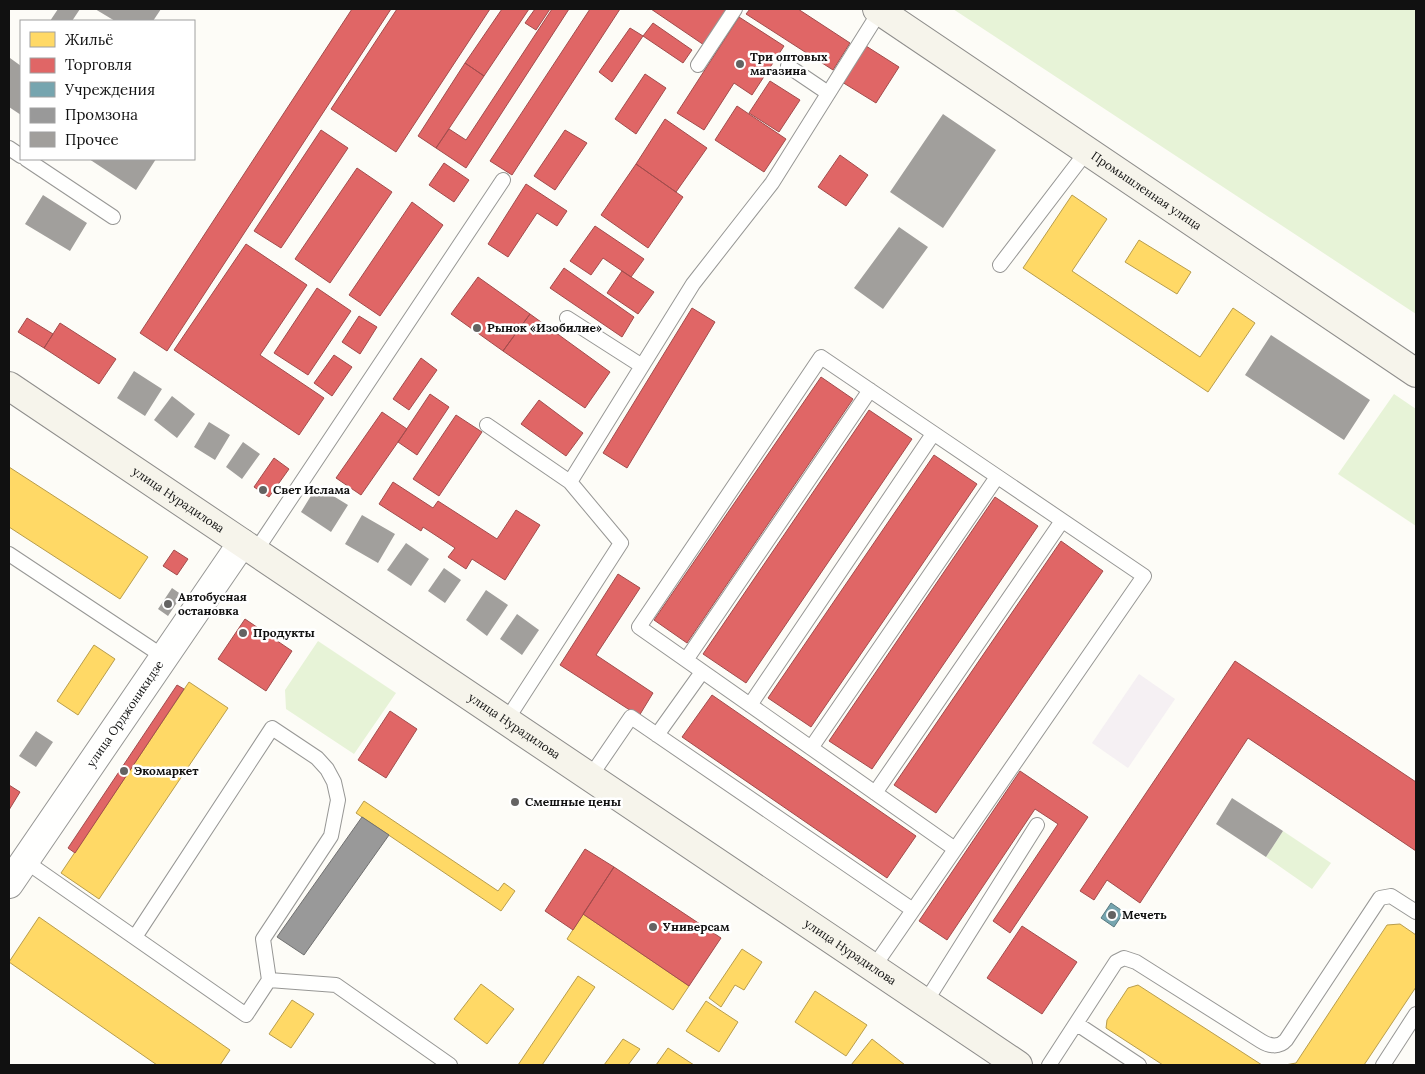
<svg xmlns="http://www.w3.org/2000/svg" width="1425" height="1074" font-family="Lora,serif">
  <rect width="100%" height="100%" fill="#fdfcf7"/>
  <!-- industrial -->
  <path fill="#f5f0f3" d="M1139,674L1175,699L1128,768L1092,743Z"/>
  <!-- green -->
  <path fill="#e7f3d7" d="M953,9H1416V314Z
    M1394,394L1416,409V526L1338,474Z
    M318,641L396,693L354,754L286,709L285,690Z
    M1283,831L1331,863L1312,889L1266,857Z"/>
  <!-- homes -->
  <path fill="#ffd966" stroke="#b89d4c" d="M1072,195L1107,219L1072,271L1200,357L1233,308L1255,323L1208,392L1023,268Z
    M1139,240L1191,272L1177,294L1125,262Z
    M9,467L148,557L120,599L9,527Z
    M94,645L115,659L78,715L57,701Z
    M189,682L228,708L99,899L61,873Z
    M364,801L498,891L504,883L515,891L501,911L356,813Z
    M583,914L689,986L673,1010L567,939Z
    M39,917L230,1050L220,1065H157L9,962Z
    M1400,924L1416,935V987L1364,1065H1285L1296,1063L1387,925Z
    M742,949L762,962L744,990L735,985L721,1007L709,998Z
    M578,976L595,987L542,1065H518Z
    M481,984L514,1009L487,1044L454,1019Z
    M1138,985L1262,1065H1163L1106,1028L1107,1020L1128,988Z
    M815,991L867,1025L846,1056L795,1022Z
    M292,1000L314,1014L291,1048L269,1034Z
    M706,1001L738,1022L719,1052L686,1031Z
    M623,1039L640,1049L628,1065H604Z
    M872,1039L905,1065H851Z
    M668,1048L694,1065H656Z"/>
  <!-- shops -->
  <path fill="#e06666" stroke="#a24c4c" d="M352,9H391L167,351L140,333Z
    M397,9H490L396,152L331,109Z
    M502,9H529L484,76L465,63Z
    M535,9H550L536,30L525,23Z
    M552,9H569L466,168L436,148L449,129L466,140Z
    M590,9H620L512,175L490,161Z
    M651,9H729L704,45Z
    M750,9H798L850,43L833,70L746,14Z
    M739,17L784,46L752,95L734,83L704,130L677,113Z
    M653,23L692,50L683,63L643,36Z
    M630,28L643,36L612,82L599,72Z
    M866,46L899,67L876,103L842,82Z
    M465,63L484,76L436,148L418,136Z
    M645,74L666,88L636,134L615,119Z
    M770,81L800,100L779,132L749,113Z
    M737,106L786,139L764,172L715,140Z
    M665,119L707,148L676,192L636,164Z
    M321,130L348,148L281,248L254,231Z
    M565,130L587,143L555,190L534,176Z
    M840,155L868,175L846,206L818,187Z
    M444,163L469,180L454,202L429,185Z
    M636,164L683,197L648,248L601,215Z
    M357,168L392,192L330,283L295,259Z
    M526,184L567,211L557,226L537,213L508,257L488,244Z
    M412,202L443,225L380,316L349,295Z
    M595,226L644,259L631,277L603,258L591,275L570,261Z
    M246,244L307,285L260,355L324,398L299,435L174,350Z
    M564,268L634,317L622,337L550,288Z
    M622,271L654,292L638,314L607,293Z
    M478,277L530,314L503,351L451,314Z
    M317,288L351,311L308,375L274,353Z
    M692,308L715,322L627,468L603,453Z
    M530,314L610,372L585,408L503,351Z
    M359,316L377,327L360,354L342,342Z
    M27,318L53,334L44,348L18,332Z
    M60,323L116,359L99,384L44,348Z
    M334,355L352,367L332,396L314,383Z
    M421,358L437,370L409,410L393,399Z
    M821,377L853,399L687,643L654,620Z
    M430,394L449,407L417,455L398,442Z
    M539,400L583,433L566,456L521,424Z
    M869,410L912,439L746,683L703,654Z
    M382,412L407,429L361,495L336,478Z
    M456,415L482,432L439,496L413,479Z
    M934,455L977,484L811,727L768,698Z
    M274,458L289,469L269,497L254,487Z
    M393,482L433,508L438,501L497,539L516,510L540,525L505,580L472,559L466,569L448,557L455,548L423,527L421,531L379,504Z
    M995,497L1038,526L872,769L829,741Z
    M1061,541L1103,571L936,813L894,785Z
    M174,550L188,559L177,575L163,566Z
    M618,574L640,588L596,655L653,693L639,716L560,665Z
    M245,619L292,651L266,691L218,659Z
    M1235,661L1416,782V851L1248,738L1140,903L1107,880L1094,900L1080,891Z
    M177,685L184,689L75,853L68,848Z
    M712,695L916,836L887,878L682,737Z
    M390,711L417,729L386,778L358,760Z
    M1020,771L1088,817L1010,933L993,921L1058,824L1035,809L947,940L919,921Z
    M9,785L20,792L9,810Z
    M585,849L614,867L573,930L545,911Z
    M614,867L721,938L689,986L583,914Z
    M1022,926L1077,962L1042,1014L987,978Z"/>
  <!-- public -->
  <path fill="#76a5af" stroke="#587980" d="M1111,903L1124,912L1114,927L1101,918Z"/>
  <!-- industry -->
  <path fill="#999" stroke="#707070" d="M362,817L389,835L304,955L277,937Z"/>
  <!-- building -->
  <path fill="#a19f9c" d="M58,9H80L72,21H50Z
    M95,9H161L153,21H115Z
    M10,58L21,66V115L9,107Z
    M943,114L996,150L943,228L890,192Z
    M89,159H156L136,190Z
    M43,195L87,223L70,251L25,224Z
    M899,227L928,247L883,309L854,288Z
    M1271,335L1370,400L1344,440L1245,375Z
    M134,371L162,389L145,416L117,398Z
    M172,396L195,414L177,438L154,420Z
    M209,422L230,435L215,460L194,447Z
    M243,442L260,454L242,479L226,467Z
    M317,486L348,505L331,532L301,512Z
    M362,515L395,534L378,563L345,544Z
    M406,543L429,559L411,586L387,570Z
    M444,568L461,580L445,603L428,591Z
    M172,588L182,595L168,616L158,609Z
    M486,590L508,605L487,636L466,620Z
    M517,614L539,630L522,655L500,639Z
    M36,731L53,742L36,767L19,756Z
    M1232,798L1283,831L1266,857L1216,824Z"/>
  <g fill="none" stroke-linecap="round" stroke-linejoin="round">
    <!-- lane casing -->
    <g stroke="#979795" stroke-width="16">
      <path id="lane" d="M698,65L735,9
        M788,66L828,93
        M9,148L21,156
        M26,159L113,217
        M1000,265L1087,151
        M567,318L642,366
        M487,425L570,482L693,284L772,183L880,11
        M255,552L503,180
        M9,554L164,657
        M686,660L870,390
        M750,705L933,434
        M506,721L621,543L570,482
        M657,735L702,672
        M811,748L997,477
        M590,777L631,717L913,910
        M875,793L1062,521
        M25,861L246,1015L269,980L263,939L331,836L338,800L334,782L327,769L317,758L272,728L135,937
        M873,968L1144,576L821,357L639,627L955,849
        M269,980L336,985L450,1065
        M925,1003L1037,825
        M1077,1024L1139,1065
        M1049,1065L1116,962L1124,958L1136,962L1261,1041C1269,1046 1279,1048 1286,1040L1380,898L1391,896L1416,912
        M1383,1065L1416,1014"/>
    </g>
    <!-- street casing -->
    <g stroke="#979795" stroke-width="30">
      <g id="street">
        <path id="s1" d="M9,884L242,543"/>
      </g>
    </g>
    <!-- secondary casing -->
    <g stroke="#8e8d8b" stroke-width="30">
      <g id="secondary">
        <path id="s2" d="M877,9L1416,373"/>
        <path id="s3" d="M9,386L1018,1065"/>
      </g>
    </g>
    <!-- lane -->
    <use href="#lane" stroke="#fffffe" stroke-width="14"/>
    <!-- street -->
    <use href="#street" stroke="#fffffe" stroke-width="28"/>
    <!-- secondary -->
    <use href="#secondary" stroke="#f6f4eb" stroke-width="28"/>
  </g>
  <!-- markers -->
  <g fill="#646362" stroke="#fff" stroke-width="2">
    <circle cx="740" cy="64" r="5"/>
    <circle cx="477" cy="328" r="5"/>
    <circle cx="263" cy="490" r="5"/>
    <circle cx="168" cy="604" r="5"/>
    <circle cx="243" cy="633" r="5"/>
    <circle cx="124" cy="771" r="5"/>
    <circle cx="515" cy="802" r="5"/>
    <circle cx="1112" cy="915" r="5"/>
    <circle cx="653" cy="927" r="5"/>
  </g>
  <g text-anchor="middle" stroke-width="5" stroke-linejoin="round" paint-order="stroke">
    <!-- poi labels -->
    <g font-size="12" font-weight="bold" fill="#111" stroke="#fff" text-anchor="start">
      <text x="750" y="61">Три оптовых<tspan x="750" dy="14">магазина</tspan></text>
      <text x="487" y="332">Рынок «Изобилие»</text>
      <text x="273" y="494">Свет Ислама</text>
      <text x="178" y="601">Автобусная<tspan x="178" dy="14">остановка</tspan></text>
      <text x="253" y="637">Продукты</text>
      <text x="134" y="775">Экомаркет</text>
      <text x="525" y="806">Смешные цены</text>
      <text x="1122" y="919">Мечеть</text>
      <text x="663" y="931">Универсам</text>
    </g>
    <!-- street labels -->
    <g font-size="12" fill="#111" stroke="#fff">
      <text dy="4" stroke="none"><textPath href="#s2" startOffset="325">Промышленная улица</textPath></text>
      <text dy="4" stroke="none"><textPath href="#s3" startOffset="204">улица Нурадилова</textPath></text>
      <text dy="4" stroke="none"><textPath href="#s1" startOffset="206">улица Орджоникидзе</textPath></text>
      <text dy="4" stroke="none"><textPath href="#s3" startOffset="609">улица Нурадилова</textPath></text>
      <text dy="4" stroke="none"><textPath href="#s3" startOffset="1014">улица Нурадилова</textPath></text>
    </g>
  </g>
  <!-- border -->
  <rect width="1425" height="1074" fill="none" stroke="#111111" stroke-width="20"/>
  <!-- legend -->
  <rect x="20" y="20" width="175" height="140" fill="#ffffff" stroke="#a0a0a0"/>
  <rect x="30" y="32" width="25" height="15" fill="#ffd966" stroke="#a0a0a0"/>
  <text x="65" y="45" font-size="15" fill="#111111">Жильё</text>
  <rect x="30" y="58" width="25" height="15" fill="#e06666" stroke="#a0a0a0"/>
  <text x="65" y="70" font-size="15" fill="#111111">Торговля</text>
  <rect x="30" y="82" width="25" height="15" fill="#76a5af" stroke="#a0a0a0"/>
  <text x="65" y="95" font-size="15" fill="#111111">Учреждения</text>
  <rect x="30" y="108" width="25" height="15" fill="#999999" stroke="#a0a0a0"/>
  <text x="65" y="120" font-size="15" fill="#111111">Промзона</text>
  <rect x="30" y="132" width="25" height="15" fill="#a19f9c" stroke="#a0a0a0"/>
  <text x="65" y="145" font-size="15" fill="#111111">Прочее</text>
</svg>
